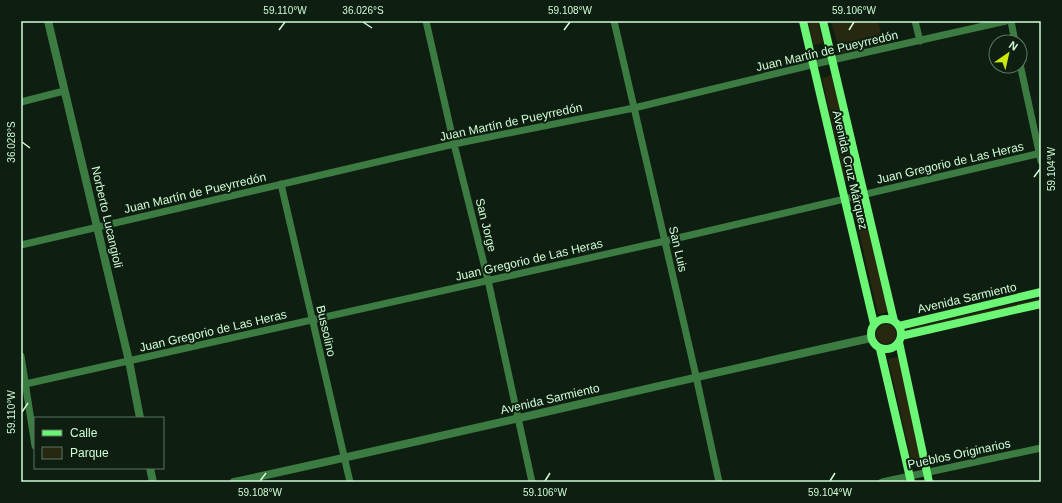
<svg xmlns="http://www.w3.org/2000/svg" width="1062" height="503" font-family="Arial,sans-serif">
  <rect width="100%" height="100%" fill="#0e1f11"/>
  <!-- green -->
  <path fill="#282811" d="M808,21H818L823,43L813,45Z
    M831,21H878L884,44L840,54Z
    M832,75L855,180L845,182L822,78Z
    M864,208L888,312L878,314L854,210Z
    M1041,298V301L909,330V328Z
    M876 334a10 10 0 1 1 20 0a10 10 0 1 1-20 0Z
    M898,357L922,461L912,463L888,359Z"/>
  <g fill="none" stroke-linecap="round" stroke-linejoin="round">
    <!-- minor -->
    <path stroke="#3c7b41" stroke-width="7" d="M426,21L454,144L488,280L532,482
      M614,21L696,376L719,482
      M915,21L920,41
      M1011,21L1015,42
      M1020,64L1041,161
      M21,102L64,91
      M281,184L350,482
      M21,245L454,144L634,108L832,60L1006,21
      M21,356L35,446
      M21,385L665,241L1041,153
      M882,482L1041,448"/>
    <!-- tertiary -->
    <path stroke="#3c7b41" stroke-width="8" d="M48,21L129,361L140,418
      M150,468L153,482
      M234,482C447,436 658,385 871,338"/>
    <!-- secondary -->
    <path stroke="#6cf675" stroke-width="8" d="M803,21L874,324
      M823,21L894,321
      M871 334a15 15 0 1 1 30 0a15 15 0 1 1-30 0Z
      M899,326L1041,292
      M901,336L1041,304
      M899,342L929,482
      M880,349L911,482"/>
  </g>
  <!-- ticks -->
  <path fill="none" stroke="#cffcd6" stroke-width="1.5" d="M363,22L372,28M279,30L285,22M564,30L570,22M849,30L854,22M22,142L30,148M1034,177L1040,169M22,412L28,403M260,481L266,473M545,481L550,473M830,481L835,473"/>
  <g text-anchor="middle" stroke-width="4" stroke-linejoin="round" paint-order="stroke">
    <!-- street labels -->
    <g font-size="12" fill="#cffcd6" stroke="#0e1f11">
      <text transform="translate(827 51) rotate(-13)" y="4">Juan Martín de Pueyrredón</text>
      <text transform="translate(511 122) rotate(-12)" y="4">Juan Martín de Pueyrredón</text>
      <text transform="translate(950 163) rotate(-13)" y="4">Juan Gregorio de Las Heras</text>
      <text transform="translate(850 170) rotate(77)" y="4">Avenida Cruz Márquez</text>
      <text transform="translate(195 193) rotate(-13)" y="4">Juan Martín de Pueyrredón</text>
      <text transform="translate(107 217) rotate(77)" y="4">Norberto Lucangioli</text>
      <text transform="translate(486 225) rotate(76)" y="4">San Jorge</text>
      <text transform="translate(678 249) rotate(77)" y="4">San Luis</text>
      <text transform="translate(529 260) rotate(-13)" y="4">Juan Gregorio de Las Heras</text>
      <text transform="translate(967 298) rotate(-13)" y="4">Avenida Sarmiento</text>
      <text transform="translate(213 331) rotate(-13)" y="4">Juan Gregorio de Las Heras</text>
      <text transform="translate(326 331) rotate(77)" y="4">Bussolino</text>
      <text transform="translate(550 399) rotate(-13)" y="4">Avenida Sarmiento</text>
      <text transform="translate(959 454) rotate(-12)" y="4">Pueblos Originarios</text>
    </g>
  </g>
  <!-- border -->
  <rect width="1062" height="503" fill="none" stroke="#0e1f11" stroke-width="44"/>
  <!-- legend -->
  <rect x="34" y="417" width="130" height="52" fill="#0e1f11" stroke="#5b7760"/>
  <rect x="42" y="430" width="20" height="6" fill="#6cf675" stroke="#5b7760"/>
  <text x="70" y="437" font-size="12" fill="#cffcd6">Calle</text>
  <rect x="42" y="447" width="20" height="12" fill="#282811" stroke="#5b7760"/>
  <text x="70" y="457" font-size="12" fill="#cffcd6">Parque</text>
  <!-- north arrow -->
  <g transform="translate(1008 54) rotate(34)"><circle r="19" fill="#0e1f11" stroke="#5b7760"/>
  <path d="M0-3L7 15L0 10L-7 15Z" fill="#cae80e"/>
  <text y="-6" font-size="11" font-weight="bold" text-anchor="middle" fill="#cffcd6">N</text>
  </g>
  <rect x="22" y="22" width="1018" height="459" fill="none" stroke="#cffcd6" stroke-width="1.5"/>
  <g font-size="10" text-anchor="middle" fill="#cffcd6">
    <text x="285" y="14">59.110°W</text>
    <text x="363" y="14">36.026°S</text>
    <text x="570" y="14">59.108°W</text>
    <text x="854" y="14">59.106°W</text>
    <text transform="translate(11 142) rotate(-90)" y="4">36.028°S</text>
    <text transform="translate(1051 169) rotate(-90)" y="4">59.104°W</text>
    <text transform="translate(11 412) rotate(-90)" y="4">59.110°W</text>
    <text x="260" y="496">59.108°W</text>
    <text x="545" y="496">59.106°W</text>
    <text x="830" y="496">59.104°W</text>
  </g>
</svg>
